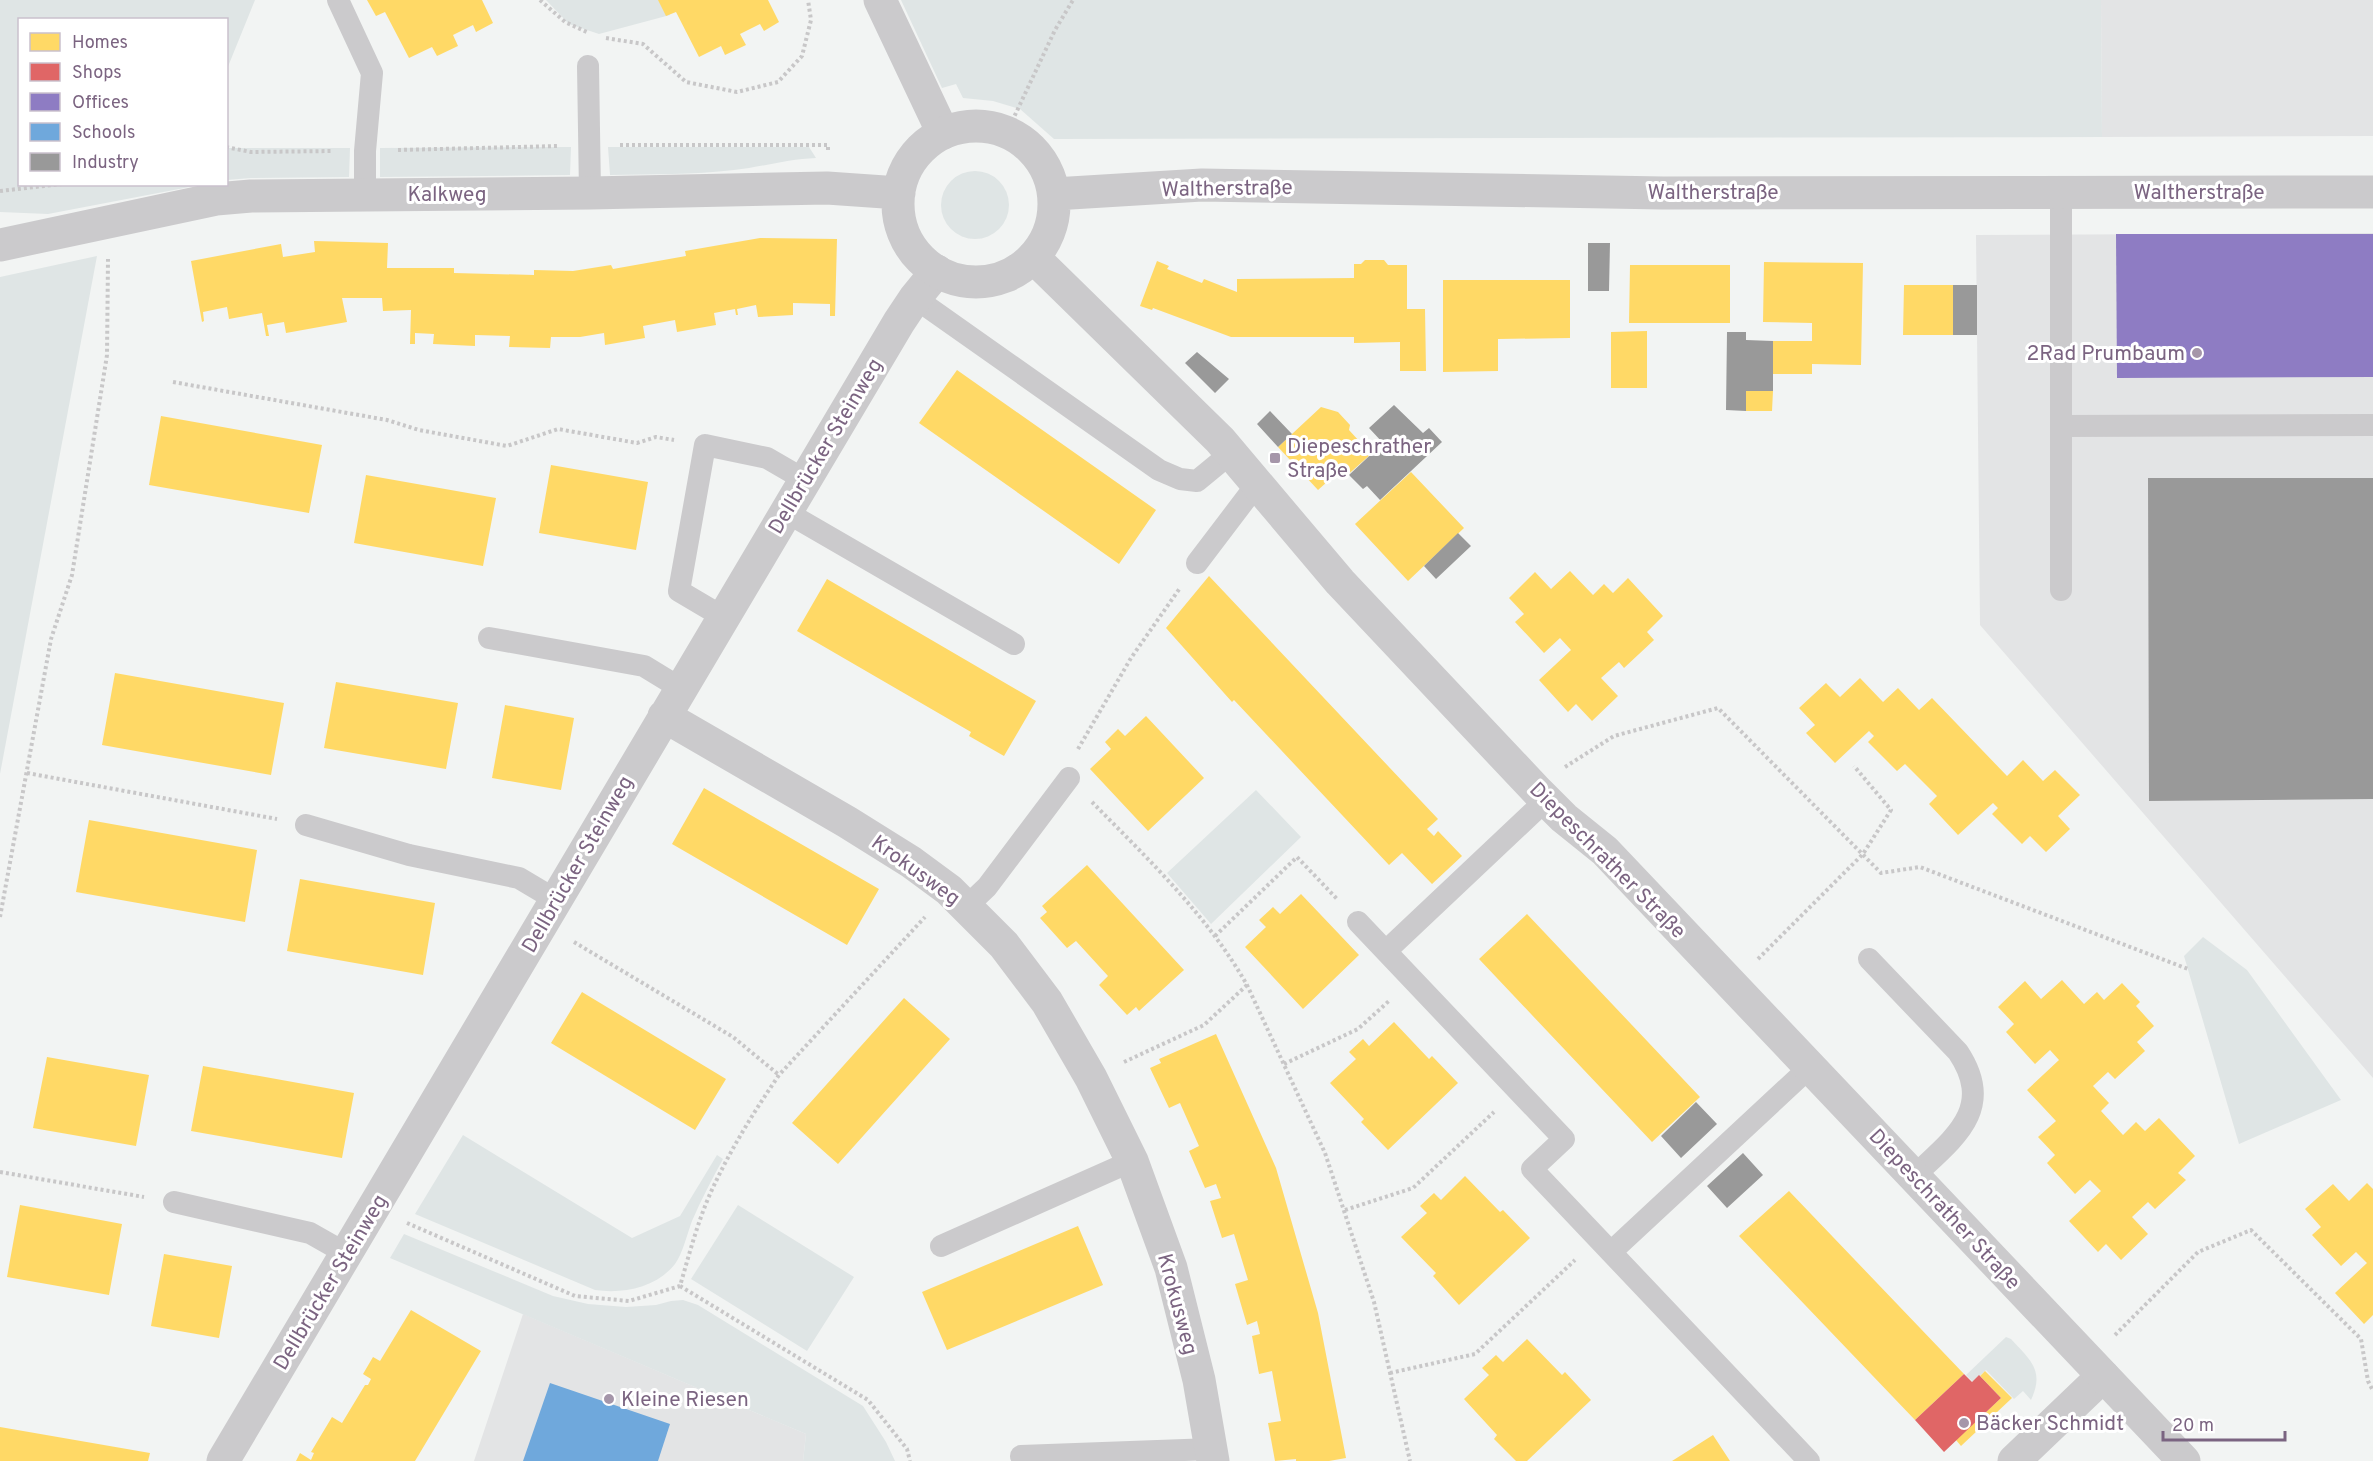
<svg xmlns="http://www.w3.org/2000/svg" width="2373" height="1461" font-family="Overpass,sans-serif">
  <rect width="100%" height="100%" fill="#f2f4f3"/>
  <!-- built -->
  <path fill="#e3e4e5" d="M2101,0H2373V136L2102,137Z
    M2373,233V1078L1980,625L1976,235Z
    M523,1314L806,1434L803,1461H474Z"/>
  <!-- green -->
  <path fill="#dfe5e5" d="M0,0H255L227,69L226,20H20V184L200,185L48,214L0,212Z
    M546,0H663L670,15L599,34L569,24Z
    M901,0H2101L2102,137L1054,139L1020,109L993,101L963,98L956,84L942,88Z
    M571,147L570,175L380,177V148Z
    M608,147H809L816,158C788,159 762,167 734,170C693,175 651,174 610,175Z
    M227,148H350L349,177L251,178L227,180Z
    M941 205a34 34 0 1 1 68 0a34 34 0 1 1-68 0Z
    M97,256L0,774V277Z
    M1256,790L1301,837L1211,924L1167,873Z
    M2203,937L2247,970L2341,1100L2239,1144L2184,956Z
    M463,1135L632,1238L680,1216L717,1155L723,1159C712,1179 701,1200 692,1221C687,1234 683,1253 675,1264C656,1288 623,1294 595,1290L415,1214Z
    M738,1205L854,1277L807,1351L691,1279Z
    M404,1234L553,1296L588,1304L626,1307L656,1305L671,1301L683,1300L698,1305L863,1406L886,1442L895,1461H803L806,1434L390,1258Z
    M2006,1337L2011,1339C2030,1360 2045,1370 2031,1400L2023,1391L2014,1399L1986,1370L1973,1382L1966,1375Z"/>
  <!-- homes -->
  <path fill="#ffd966" d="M367,0H482L493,23L476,32L473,25L453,35L458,46L437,56L432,47L409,58L385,12L376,16Z
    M658,0H768L779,22L764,31L760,24L740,34L746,45L725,55L721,46L699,57L676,12L666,16Z
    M760,238L837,239L835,316H830V304L793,303V315L758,317L756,305L737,309L738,315H736L735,309L714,313L716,325L677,332L675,320L643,326L645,338L605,345L604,333L580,337H551L550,348L509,347L510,336L475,335V346L433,344L434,334L415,333V344H410L411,310L383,311L382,298H342L347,322L286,333L284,322L267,325L269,336H266L262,313L229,319L227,307L203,312L204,321L202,322L191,261L281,244L283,257L315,252L314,241L388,243L387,268H454V273L534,275V270L573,271L611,265L613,269L686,256L685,251Z
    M1365,260H1384L1388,265H1407V309H1425L1426,371H1400V342L1354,343V337H1231L1153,308L1152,310L1140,306L1157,261L1169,266L1167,269L1202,283L1204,279L1237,292V279L1354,278V264H1361Z
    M1764,262L1863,263L1861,365L1812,364V374H1773V341H1812V323L1763,322Z
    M1630,265H1730V323H1629Z
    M1443,280H1570V338L1498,339V371L1443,372Z
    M1904,285H1953V335H1903Z
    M1647,331V388H1611V332Z
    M957,370L1156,510L1119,564L919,423Z
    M1746,391H1773L1772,411H1746Z
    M1321,407L1338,412L1350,425L1349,430L1371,454L1343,479L1337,473L1318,490L1278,447Z
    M161,416L322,445L309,513L149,485Z
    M551,465L648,482L636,550L539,533Z
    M1411,472L1464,528L1408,581L1355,524Z
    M366,475L496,498L483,566L354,543Z
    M1570,571L1593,595L1604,584L1613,593L1628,578L1663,616L1647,632L1654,640L1624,668L1619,662L1601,678L1618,696L1592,721L1576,704L1568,712L1539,680L1571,650L1560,638L1544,653L1515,622L1524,614L1509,598L1535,572L1551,589Z
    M1209,576L1438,819L1427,829L1434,836L1438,831L1462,856L1432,884L1402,853L1389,865L1234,700L1232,702L1166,628Z
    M827,579L1036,701L1004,756L969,736L971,732L797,631Z
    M115,673L284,703L271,775L102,745Z
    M1860,678L1883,702L1898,688L1919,710L1932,698L2007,776L2023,760L2043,781L2055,770L2080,795L2058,816L2070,829L2046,852L2030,836L2022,844L1992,814L1998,808L1993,803L1958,835L1929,804L1937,796L1905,764L1897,771L1868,742L1874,736L1869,731L1835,763L1806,733L1815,725L1799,708L1826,683L1840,697Z
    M336,682L458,703L446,769L324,748Z
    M505,705L574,718L561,790L492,778Z
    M1146,716L1204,778L1148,831L1090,769L1111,749L1105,742L1118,729L1125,736Z
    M704,788L879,889L847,945L672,844Z
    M89,820L257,850L245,922L76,892Z
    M1087,865L1184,970L1139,1011L1136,1007L1127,1015L1099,985L1108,976L1076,941L1067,948L1040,918L1047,912L1042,906Z
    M300,879L435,903L423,975L287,951Z
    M1301,894L1359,955L1303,1009L1245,947L1266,927L1259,920L1273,907L1280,914Z
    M1527,914L1700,1097L1652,1142L1479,959Z
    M2062,980L2084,1004L2097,992L2104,1000L2122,983L2140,1002L2136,1006L2154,1026L2137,1042L2145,1051L2115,1079L2108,1072L2093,1086L2109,1103L2101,1111L2123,1135L2136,1122L2145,1131L2159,1118L2195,1156L2178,1173L2186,1180L2155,1209L2148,1202L2132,1217L2148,1234L2121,1260L2106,1244L2098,1252L2069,1221L2101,1191L2090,1180L2075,1194L2047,1163L2055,1155L2038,1137L2056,1121L2027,1090L2059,1060L2050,1050L2035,1064L2006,1032L2014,1024L1998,1007L2025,981L2041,999Z
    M582,992L726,1079L695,1130L551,1043Z
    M904,998L950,1039L838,1164L792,1123Z
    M1394,1022L1429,1059L1432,1056L1458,1083L1388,1150L1361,1122L1364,1119L1330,1083L1356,1059L1349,1052L1363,1039L1369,1046Z
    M1216,1034L1276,1168L1318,1313L1346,1458L1329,1461H1296V1459L1275,1461L1268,1423L1281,1421L1272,1371L1259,1374L1252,1336L1260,1334L1257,1321L1247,1325L1235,1284L1248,1280L1234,1234L1222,1238L1210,1201L1221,1198L1216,1184L1205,1188L1189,1151L1199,1146L1180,1103L1169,1108L1150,1068L1161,1063L1159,1059Z
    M47,1057L149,1075L136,1146L33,1128Z
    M203,1066L354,1093L342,1158L191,1131Z
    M1465,1176L1500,1212L1503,1210L1530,1238L1459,1305L1433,1276L1436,1273L1401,1237L1427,1213L1420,1206L1434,1193L1441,1200Z
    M2367,1183L2373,1189V1315L2364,1324L2335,1293L2367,1263L2356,1252L2341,1266L2312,1235L2321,1227L2305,1209L2333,1184L2349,1201Z
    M1789,1191L1964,1374L1915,1420L1739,1236Z
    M20,1205L122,1224L109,1295L7,1277Z
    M1078,1226L1103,1285L947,1350L922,1292Z
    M164,1254L232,1266L219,1338L151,1326Z
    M411,1310L481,1351L415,1461H296L300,1453L311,1460L314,1453L311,1452L332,1417L342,1423L365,1385H368L371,1379L363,1374L373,1357L380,1361Z
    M1527,1339L1562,1375L1565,1372L1591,1400L1527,1461H1516L1494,1439L1497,1435L1464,1399L1489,1375L1482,1368L1496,1355L1503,1362Z
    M1985,1371L2012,1398L1961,1446L1956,1440L2001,1398L1980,1376Z
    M0,1427L150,1453L148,1461H0Z
    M1713,1435L1730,1461H1672Z"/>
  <!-- shops -->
  <path fill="#e06666" d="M1964,1374L1972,1382L1979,1375L2001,1398L1944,1452L1915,1420Z"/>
  <!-- offices -->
  <path fill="#8e7cc3" d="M2116,234H2373V377L2117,378Z"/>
  <!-- schools -->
  <path fill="#6fa8dc" d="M550,1383L670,1424L658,1461H523Z"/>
  <!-- industry -->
  <path fill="#999" d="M1588,243H1610L1609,291H1588Z
    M1953,285H1977V335H1953Z
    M1727,332H1746V340L1773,341V391H1746V411L1726,410Z
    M1197,352L1229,379L1215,393L1185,363Z
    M1394,405L1423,433L1429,428L1442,442L1380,500L1367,486L1363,489L1349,475L1383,443L1369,428Z
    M1270,411L1292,434L1278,447L1257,424Z
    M2148,478H2373V799L2149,801Z
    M1458,533L1471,546L1436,579L1424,566Z
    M1696,1102L1717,1124L1681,1158L1661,1136Z
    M1743,1153L1763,1175L1727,1208L1707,1186Z"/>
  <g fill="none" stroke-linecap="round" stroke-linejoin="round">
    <!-- path -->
    <path stroke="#c8c7c8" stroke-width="4" stroke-dasharray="3 3" stroke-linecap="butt" d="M540,0L565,22L589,33
      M606,38L643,44L686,82L737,92L778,82L802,56L811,20L808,0
      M1007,132L1055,30L1073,0
      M620,145H828V151
      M226,147L251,152L333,151
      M398,150L558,146
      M0,191L62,184
      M173,382L387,420L419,430L507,446L558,429L637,443L656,437L674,440
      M1078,749L1131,658L1180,588
      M1565,767L1614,736L1718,708L1881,873L1920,867L2188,969
      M27,773L277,819
      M1092,802C1147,858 1208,916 1247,985L1325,1153L1374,1302L1410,1461
      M0,917L51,639L72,575L107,355L108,259
      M1215,936L1297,857L1338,900
      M574,942L733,1037L779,1075
      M1758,959L1863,854L1891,810L1854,766
      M1124,1062L1204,1025L1247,985
      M1284,1064L1358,1029L1390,1000
      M0,1172L144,1197
      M1345,1210L1413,1188L1494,1112
      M407,1223L575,1296L629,1301L680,1286C689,1255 697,1224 710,1194C729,1152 753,1113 779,1075L925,917
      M680,1286L868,1400L907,1449L910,1461
      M2115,1335L2198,1252L2251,1230L2361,1339L2368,1381L2373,1391
      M1390,1373L1475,1354L1575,1260"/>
    <!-- service -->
    <path stroke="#cbcacc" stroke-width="22" d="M338,0L372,73L365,151V194
      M588,66L590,193
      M2061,192V426L2373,425
      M915,298L1159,470L1180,479L1197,481L1231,453
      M786,512L1014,644
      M1197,563L1257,484
      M2061,590V426
      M723,617L679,591L705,445L767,458L805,480
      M489,638L644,666L680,688
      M306,825L409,855L519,878L556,900
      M967,906L987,887L1069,778
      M1358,922L1564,1139L1532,1169L1809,1461
      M1386,951L1546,800
      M1869,959L1958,1052C1996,1109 1954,1138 1914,1176
      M174,1202L310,1233L347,1254
      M941,1246L1132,1161
      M1611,1252L1810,1067
      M1021,1456L1212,1449"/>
    <!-- minor -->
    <path stroke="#cbcacc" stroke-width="33" d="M880,0L943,133
      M664,716L847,822L911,862L949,890L1004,945L1047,1002L1091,1078L1132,1161L1171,1268L1199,1380L1213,1461
      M223,1461L899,322L915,298L937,271
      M2014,1461L2103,1376"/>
    <!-- tertiary -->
    <path stroke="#cbcacc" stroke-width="33" d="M898 204a78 78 0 1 1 156 0a78 78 0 1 1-156 0Z
      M1054,194L1202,185L1663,193L2373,192
      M0,245L216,199L251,196L590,193L827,188L899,193
      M1033,257L1220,440L1340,582L1538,792L1564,818L1605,851L2184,1461"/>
  </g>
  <!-- markers -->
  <g fill="#a596a9" stroke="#fff" stroke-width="2">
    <circle cx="2197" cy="353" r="6"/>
    <rect x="1269" y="452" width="12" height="12" rx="3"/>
    <circle cx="609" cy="1399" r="6"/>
    <circle cx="1964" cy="1423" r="6"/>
  </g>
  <g text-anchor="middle" stroke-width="6" stroke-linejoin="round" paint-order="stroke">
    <!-- street labels -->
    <g font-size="21" fill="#7b6481" stroke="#fff">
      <text transform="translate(1227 188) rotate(-1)" y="7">Waltherstraße</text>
      <text x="1713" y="199">Waltherstraße</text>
      <text x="2199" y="199">Waltherstraße</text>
      <text x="447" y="201">Kalkweg</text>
      <text transform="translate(825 446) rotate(-59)" y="7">Dellbrücker Steinweg</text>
      <text transform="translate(1608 860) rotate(45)" y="7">Diepeschrather Straße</text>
      <text transform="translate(577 864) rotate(-60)" y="7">Dellbrücker Steinweg</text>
      <text transform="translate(916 870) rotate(36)" y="7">Krokusweg</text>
      <text transform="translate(1945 1209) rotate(47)" y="7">Diepeschrather Straße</text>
      <text transform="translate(330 1282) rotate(-59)" y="7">Dellbrücker Steinweg</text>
      <text transform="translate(1178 1304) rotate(75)" y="7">Krokusweg</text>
    </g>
    <!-- poi labels -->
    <g font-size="21" fill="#7b6481" stroke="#fff" text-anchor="start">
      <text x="2185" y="360" text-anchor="end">2Rad Prumbaum</text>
      <text x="1287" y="453">Diepeschrather<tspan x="1287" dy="24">Straße</tspan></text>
      <text x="621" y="1406">Kleine Riesen</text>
      <text x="1976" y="1430">Bäcker Schmidt</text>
    </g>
  </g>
  <!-- legend -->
  <rect x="18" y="18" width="210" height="168" fill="#ffffff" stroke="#cac1cd" stroke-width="1.5"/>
  <rect x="30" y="33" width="30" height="18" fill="#ffd966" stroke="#cac1cd" stroke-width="1.5"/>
  <text x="72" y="48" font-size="18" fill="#7b6481">Homes</text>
  <rect x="30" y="63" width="30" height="18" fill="#e06666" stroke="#cac1cd" stroke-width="1.5"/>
  <text x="72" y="78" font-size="18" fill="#7b6481">Shops</text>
  <rect x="30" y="93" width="30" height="18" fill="#8e7cc3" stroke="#cac1cd" stroke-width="1.5"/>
  <text x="72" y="108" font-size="18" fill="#7b6481">Offices</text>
  <rect x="30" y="123" width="30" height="18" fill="#6fa8dc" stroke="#cac1cd" stroke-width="1.5"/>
  <text x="72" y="138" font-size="18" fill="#7b6481">Schools</text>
  <rect x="30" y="153" width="30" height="18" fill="#999999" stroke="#cac1cd" stroke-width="1.5"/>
  <text x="72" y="168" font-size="18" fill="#7b6481">Industry</text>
  <!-- scale -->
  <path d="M2163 1431v9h122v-9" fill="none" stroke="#7b6481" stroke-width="3"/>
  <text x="2172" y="1431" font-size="18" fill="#7b6481" stroke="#ffffff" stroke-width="4.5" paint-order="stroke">20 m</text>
</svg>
